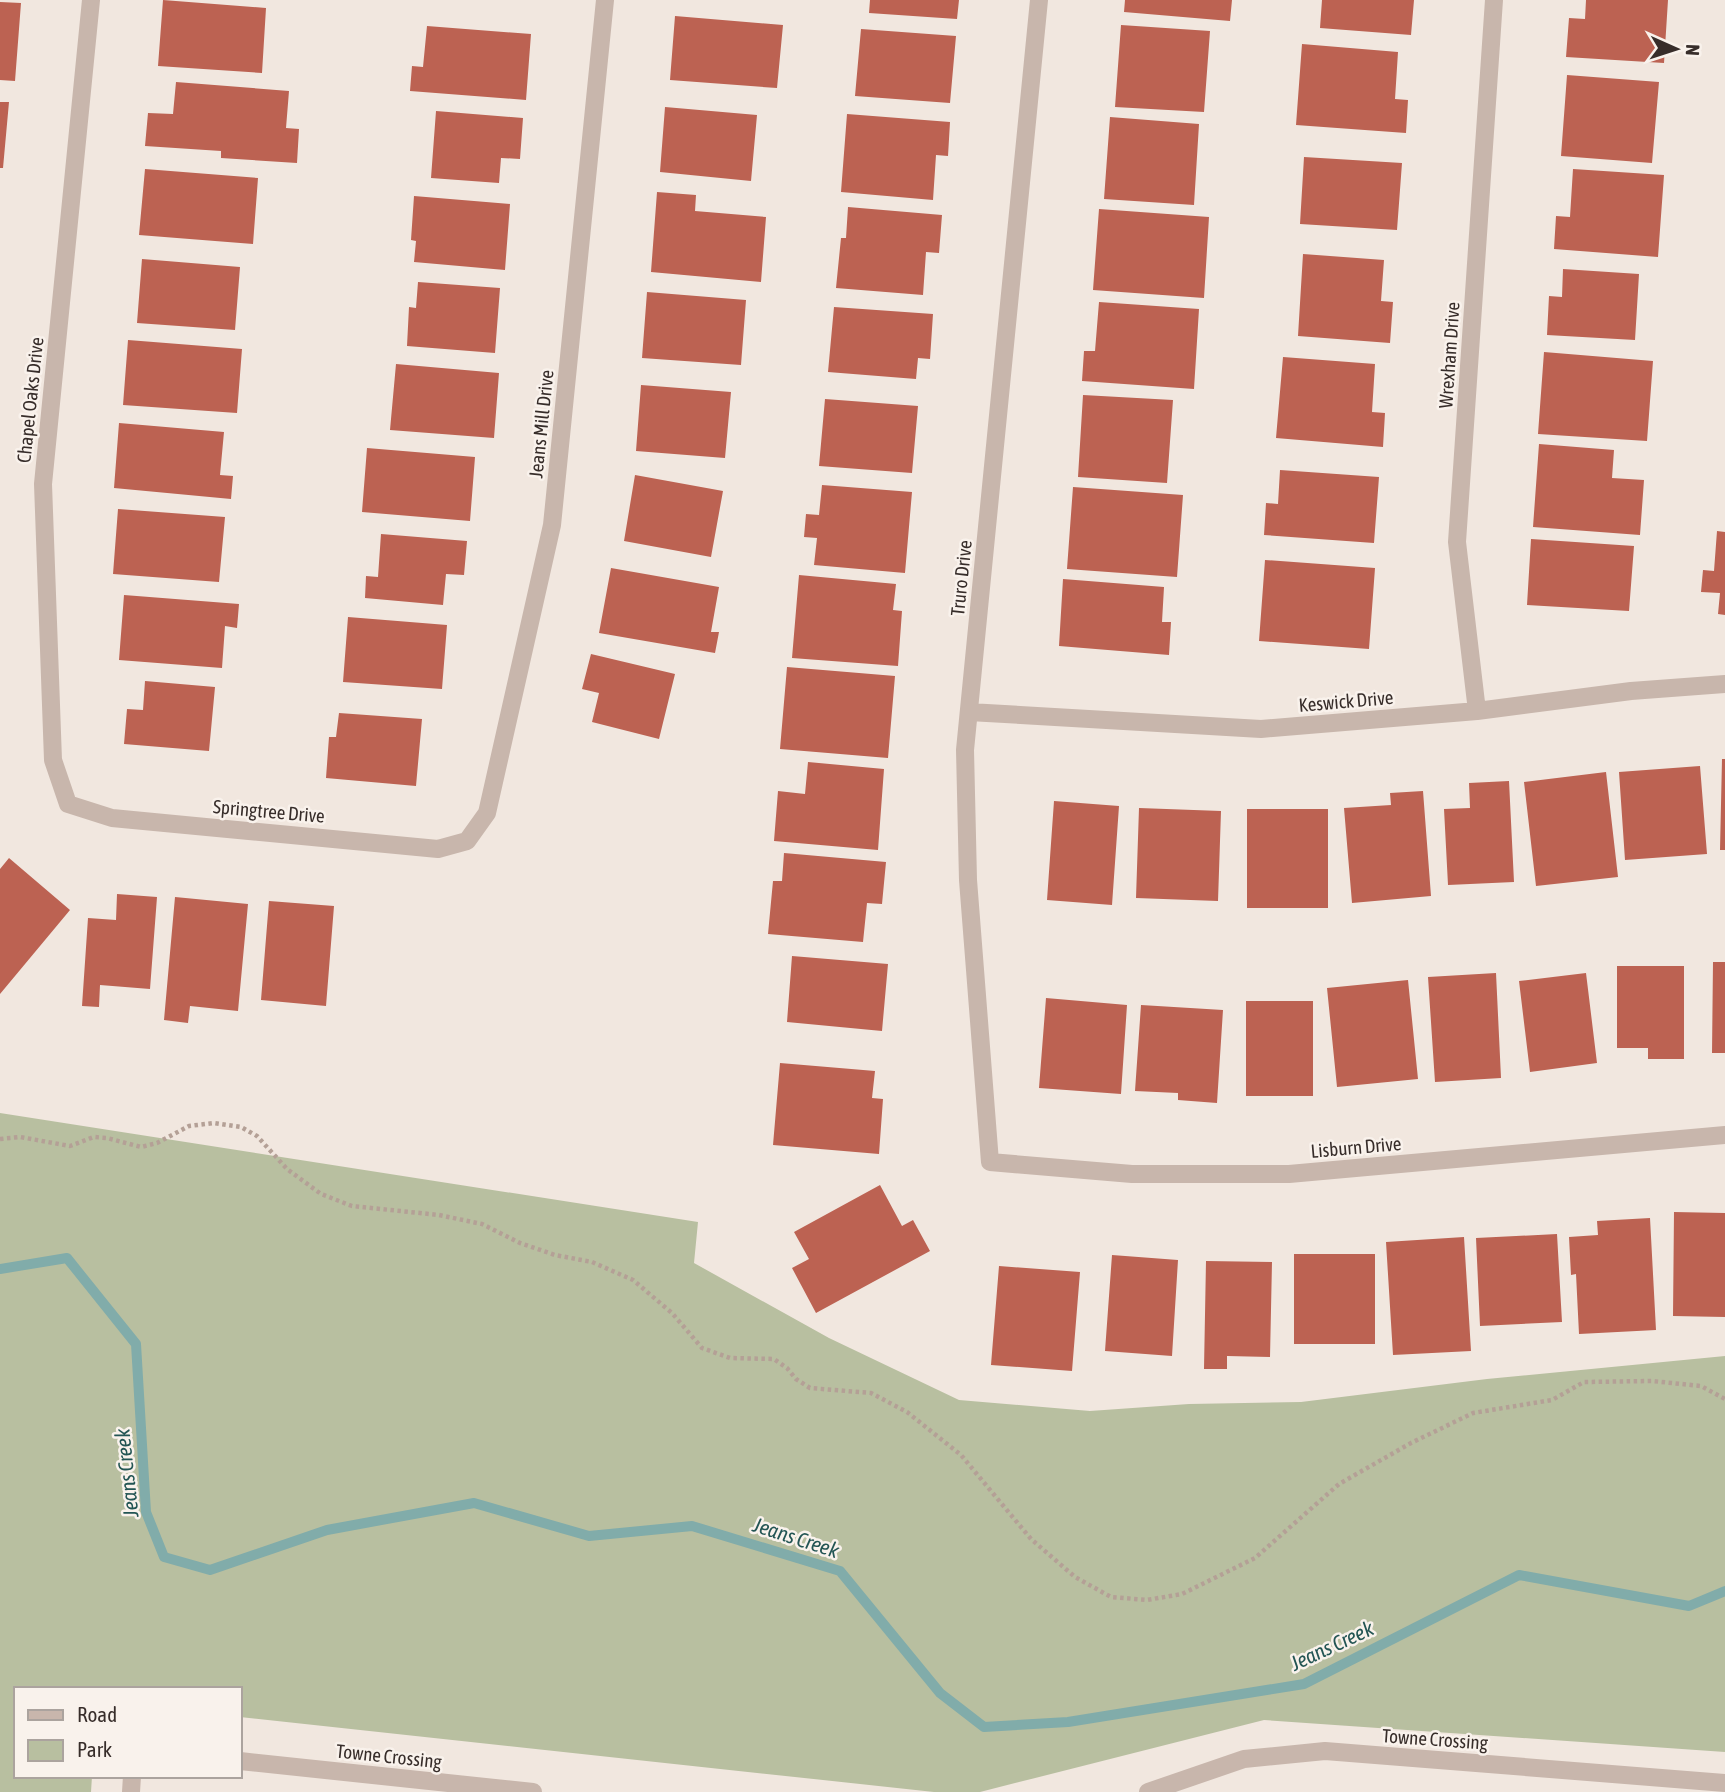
<svg xmlns="http://www.w3.org/2000/svg" width="1725" height="1792" font-family="'Asap Condensed',sans-serif">
  <rect width="100%" height="100%" fill="#f1e7df"/>
  <!-- green -->
  <path fill="#b8bfa0" d="M0,1113L698,1222L694,1263L829,1338L959,1400L1090,1411L1189,1404L1301,1402L1487,1379L1725,1356V1752L1264,1720L980,1792H934L240,1717V1689H16V1776H92L91,1792H0Z"/>
  <g fill="none" stroke-linecap="round" stroke-linejoin="round">
    <!-- stream -->
    <path stroke="#81acaa" stroke-width="10" d="M0,1269L67,1258L136,1344L146,1512L164,1557L210,1570L327,1530L474,1503L589,1536L692,1526L840,1571L940,1693L984,1727L1068,1722L1304,1684L1519,1575L1689,1606L1725,1591"/>
  </g>
  <!-- building -->
  <path fill="#bc6252" d="M163,0L266,8L262,73L158,66Z
    M870,0H959L957,19L869,13Z
    M1125,0H1232L1230,21L1124,12Z
    M1322,0H1414L1411,35L1320,28Z
    M1586,0H1668L1664,63L1566,57L1569,18L1585,19Z
    M0,2L21,3L15,81L0,80Z
    M675,16L783,25L777,88L670,80Z
    M1121,25L1210,31L1204,112L1115,107Z
    M427,26L531,34L526,100L410,91L412,66L423,67Z
    M861,29L956,36L950,103L855,96Z
    M1302,44L1398,52L1395,99L1408,100L1406,133L1296,125Z
    M1567,75L1659,82L1652,163L1561,156Z
    M176,82L289,91L286,128L299,129L297,163L221,158V151L145,146L148,113L173,114Z
    M0,102H9L3,168H0Z
    M665,107L757,115L751,181L660,172Z
    M436,111L523,118L520,159L501,158L499,183L431,178Z
    M847,114L950,122L948,156L936,155L933,200L841,192Z
    M1110,117L1199,124L1194,205L1104,199Z
    M1304,157L1402,163L1397,230L1300,224Z
    M145,169L258,178L253,244L139,235Z
    M1573,169L1664,175L1658,257L1554,249L1556,216L1570,217Z
    M657,192L696,195L695,211L766,217L761,282L651,272Z
    M414,196L510,204L505,270L414,262L416,241L411,240Z
    M848,207L942,215L939,253L926,252L923,295L836,288L841,238H846Z
    M1099,209L1209,217L1204,298L1093,290Z
    M1303,254L1384,260L1381,301L1393,302L1390,343L1298,336Z
    M142,259L240,267L235,330L137,323Z
    M1563,269L1639,274L1635,340L1547,335L1549,296L1562,297Z
    M418,282L500,288L495,353L407,346L409,307L416,308Z
    M647,292L746,300L741,365L642,358Z
    M1099,302L1199,309L1194,389L1082,381L1084,351H1095Z
    M834,307L933,314L930,359L918,358L916,379L828,372Z
    M128,340L242,349L237,413L123,405Z
    M1544,352L1653,361L1647,441L1538,434Z
    M1283,357L1375,364L1372,412L1385,413L1383,447L1276,438Z
    M396,364L499,373L494,438L390,430Z
    M641,385L731,392L725,458L636,451Z
    M1083,395L1173,400L1167,483L1078,477Z
    M825,399L918,406L912,473L819,466Z
    M119,423L224,432L220,475L233,476L231,499L114,488Z
    M1539,444L1614,450L1612,478L1644,480L1640,535L1533,527Z
    M367,448L475,457L470,521L362,512Z
    M1280,470L1379,477L1374,543L1264,535L1266,503L1278,504Z
    M635,475L723,491L711,557L624,541Z
    M822,485L912,492L905,573L814,565L817,538L804,537L806,514L819,515Z
    M1073,487L1183,495L1177,577L1067,569Z
    M118,509L225,517L219,582L113,574Z
    M1717,531L1725,532V615L1718,614L1720,593L1701,592L1703,570L1714,571Z
    M381,534L467,541L464,575L446,574L443,605L365,598L366,576L378,577Z
    M1531,539L1634,546L1629,611L1527,605Z
    M1265,560L1375,568L1369,649L1259,641Z
    M611,568L719,587L711,632H719L715,653L599,633Z
    M799,575L896,584L893,610L902,611L898,666L792,658Z
    M1063,579L1164,587L1162,622H1171L1169,655L1059,646Z
    M124,595L239,604L237,628L225,626L222,668L119,660Z
    M348,617L447,625L442,689L343,682Z
    M591,654L675,674L659,739L592,722L599,693L582,689Z
    M787,667L895,676L888,758L780,749Z
    M145,681L215,687L209,751L124,744L127,709L143,710Z
    M339,713L422,719L416,786L326,778L329,737H336Z
    M1722,759H1725V850H1720Z
    M808,762L884,769L878,850L774,841L778,791L805,794Z
    M1700,766L1707,854L1625,860L1619,772Z
    M1606,772L1618,877L1536,886L1524,782Z
    M1509,781L1514,882L1448,885L1444,809L1470,808L1469,783Z
    M1423,791L1431,896L1352,903L1344,808L1391,805L1390,793Z
    M1054,801L1119,806L1112,905L1047,900Z
    M1139,808L1221,811L1218,901L1136,898Z
    M1247,809H1328V908H1247Z
    M784,853L886,862L882,904L867,903L863,942L768,934L773,881H782Z
    M9,858L70,910L0,994V869Z
    M117,894L157,897L150,989L100,985L99,1007L82,1006L88,918L116,920Z
    M175,897L248,904L238,1011L190,1006L188,1023L164,1020Z
    M269,901L334,906L326,1006L261,1000Z
    M792,956L888,964L882,1031L787,1022Z
    M1713,962H1725V1053H1712Z
    M1617,966H1684V1059H1648V1048H1617Z
    M1496,973L1501,1078L1435,1082L1428,977Z
    M1586,973L1597,1063L1530,1072L1519,981Z
    M1408,980L1418,1079L1337,1087L1327,988Z
    M1046,998L1127,1005L1121,1094L1039,1088Z
    M1246,1001H1313V1096H1246Z
    M1141,1005L1223,1010L1217,1103L1178,1100V1093L1135,1091Z
    M780,1063L875,1071L872,1098L883,1099L879,1154L773,1145Z
    M880,1185L902,1226L913,1220L930,1251L816,1313L792,1268L809,1259L794,1232Z
    M1674,1212L1725,1213V1317L1673,1316Z
    M1650,1218L1656,1330L1579,1334L1576,1274L1571,1275L1569,1237L1598,1235L1597,1221Z
    M1557,1234L1562,1322L1480,1326L1476,1238Z
    M1464,1237L1471,1351L1393,1355L1386,1242Z
    M1294,1254H1375V1344H1294Z
    M1112,1255L1178,1260L1172,1356L1105,1351Z
    M1206,1261L1272,1262L1270,1357L1227,1356V1369H1204Z
    M999,1266L1080,1272L1072,1371L991,1365Z"/>
  <g fill="none" stroke-linecap="round" stroke-linejoin="round">
    <!-- path -->
    <path stroke="#b4a096" stroke-width="4.5" stroke-dasharray="3.5 3.5" stroke-linecap="butt" d="M0,1139L20,1137L70,1146L94,1137L107,1138L141,1147L157,1143L189,1126L214,1123L241,1127L257,1136L287,1169L321,1194L352,1206L439,1215L482,1224L520,1243L555,1255L592,1262L633,1280L672,1313L702,1348L730,1358L774,1359L787,1368L796,1379L810,1388L871,1393L907,1412L961,1455L1031,1539L1075,1577L1111,1597L1147,1600L1182,1594L1255,1558L1339,1484L1411,1443L1473,1413L1552,1400L1584,1382L1652,1381L1701,1386L1725,1399"/>
    <!-- lane -->
    <path stroke="#c8b6ac" stroke-width="18" d="M240,1761L533,1792
      M131,1792L132,1776
      M1148,1792L1244,1759L1325,1751L1725,1783"/>
    <!-- street -->
    <path stroke="#c8b6ac" stroke-width="18" d="M91,0L43,484L53,760L68,804L112,818L438,849L467,841L487,813L552,525L605,0
      M1039,0L965,750L968,880L990,1162L1132,1174H1289L1725,1135
      M1477,711L1457,542L1494,0
      M969,712L1261,729L1477,711L1631,691L1725,684"/>
  </g>
  <g text-anchor="middle" stroke-width="5" stroke-linejoin="round" paint-order="stroke">
    <!-- street labels -->
    <g font-size="19" fill="#372d2a" stroke="#f9f2ec">
      <text transform="translate(1449 355) rotate(-86)" y="7">Wrexham Drive</text>
      <text transform="translate(30 400) rotate(-84)" y="7">Chapel Oaks Drive</text>
      <text transform="translate(541 424) rotate(-84)" y="7">Jeans Mill Drive</text>
      <text transform="translate(961 578) rotate(-84)" y="7">Truro Drive</text>
      <text transform="translate(1346 701) rotate(-5)" y="7">Keswick Drive</text>
      <text transform="translate(269 811) rotate(5)" y="7">Springtree Drive</text>
      <text transform="translate(1356 1147) rotate(-5)" y="7">Lisburn Drive</text>
      <text transform="translate(1435 1739) rotate(4)" y="7">Towne Crossing</text>
      <text transform="translate(389 1756) rotate(6)" y="7">Towne Crossing</text>
    </g>
    <!-- water labels -->
    <g font-size="21" font-style="italic" fill="#235554" stroke="#f9f2ec">
      <text transform="translate(127 1473) rotate(-96)" y="7">Jeans Creek</text>
      <text transform="translate(796 1538) rotate(18)" y="7">Jeans Creek</text>
      <text transform="translate(1332 1646) rotate(-25)" y="7">Jeans Creek</text>
    </g>
  </g>
  <!-- legend -->
  <rect x="14" y="1687" width="228" height="91" fill="#f9f2ec" stroke="#aba39e" stroke-width="2"/>
  <rect x="28" y="1710" width="35" height="10" fill="#c8b6ac" stroke="#aba39e" stroke-width="2"/>
  <text x="77" y="1722" font-size="21" fill="#372d2a">Road</text>
  <rect x="28" y="1740" width="35" height="21" fill="#b8bfa0" stroke="#aba39e" stroke-width="2"/>
  <text x="77" y="1757" font-size="21" fill="#372d2a">Park</text>
  <!-- north arrow -->
  <g transform="translate(1676 49) rotate(93)" stroke="#f9f2ec" stroke-width="5" paint-order="stroke">
  <path d="M0-5L12 26L0 18L-12 26Z" fill="#372d2a"/>
  <text y="-10" font-size="19" font-weight="bold" text-anchor="middle" fill="#372d2a">N</text>
  </g>
</svg>
